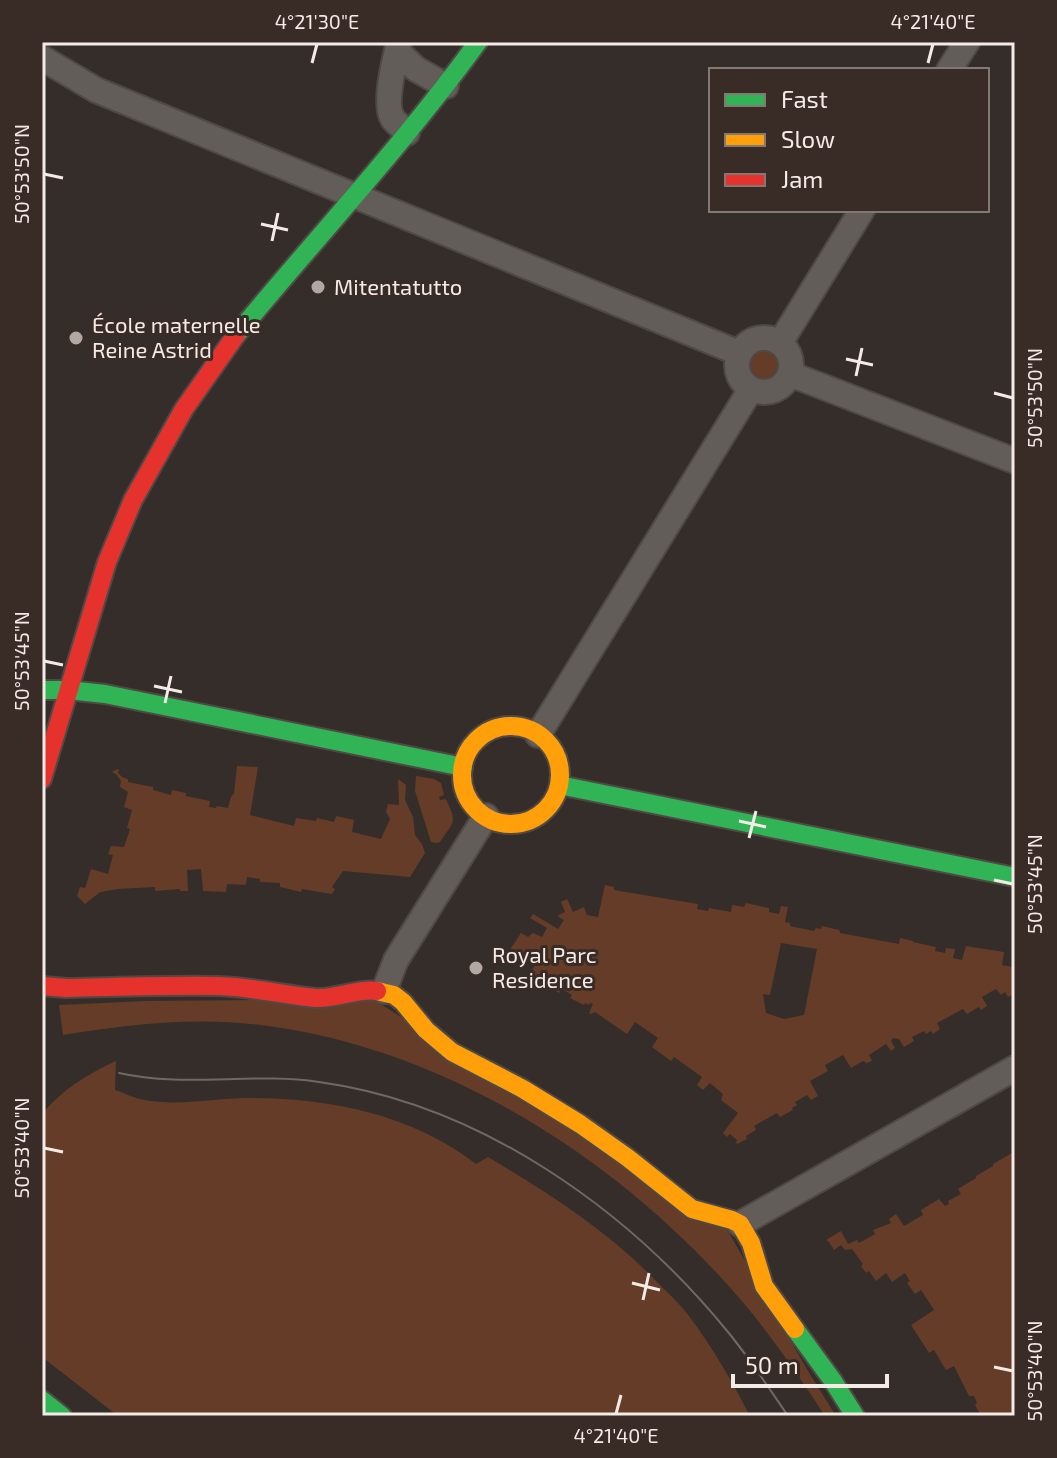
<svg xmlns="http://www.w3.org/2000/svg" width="1057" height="1458" font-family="'Exo 2',sans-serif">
  <rect width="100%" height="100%" fill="#352d2a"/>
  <!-- green -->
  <path fill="#643c28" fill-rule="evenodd" d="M750 365a15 15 0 1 1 30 0a15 15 0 1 1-30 0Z
    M237,766L258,767L250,815L294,826L296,818L316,821L317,818L334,822L336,816L354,820L352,832L381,839L390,819L386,812L388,804L399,805L398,779L406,785L405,800L413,817L415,835L422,844L425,853L410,877L343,871L332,887L335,889L332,894L302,889L301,892L280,887V883L260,882V879L247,877L246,885L227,884L226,892L203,891L201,869L187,870L188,891H180V889L155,891V887L118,889L100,892L85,904L77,896L80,887L85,888L91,869L108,874L113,855L108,854L111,846L124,847L130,829L127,828L132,810L124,807L128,792L120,787L121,781L116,774L113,773V771L119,769L118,773L122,777L128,779V782L153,787V790L171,795L172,790L186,793V796L210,801L209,807L216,808L217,806L228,808L231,797L234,793Z
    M416,776L434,779L441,783L444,795L439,797L440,800L446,799C457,824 455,819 440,842L436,843L431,842L415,791Z
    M605,885L614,887V890L698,904L697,909L708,911L709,908L731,912L732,905L744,907L746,903L769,908V912L779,914L781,906L788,907L785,922L790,923V926L814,931L816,928L821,929L822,926L839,930L840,933L899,944L900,938L913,941V942L936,947L935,951L945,953L946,948L955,949L953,958L962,960L966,946L1004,952L1002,965L1013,967L1015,961V987L1012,989L1014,994L1008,997L1005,992L1001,995L996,989L982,997L987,1006L981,1010L979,1007L967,1014L963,1009L937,1023L940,1029L933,1034L931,1031L926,1034L924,1031L912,1037L914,1041L904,1047L899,1039L893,1038L891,1041L895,1048L891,1051L886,1044L869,1055L872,1061L867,1063L863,1061L851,1068L843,1055L825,1065L828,1071L810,1081L818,1096L811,1100L807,1095L795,1102L797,1105L792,1108L793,1110L780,1117L777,1113L754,1126L756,1130L746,1136L747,1139L737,1144L736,1143L737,1140L730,1134L727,1137L723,1133L738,1113L721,1100L723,1094L710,1083L703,1090L697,1085L702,1077L674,1057L671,1061L652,1047L658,1038L635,1022L627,1034L595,1012L591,1014L589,1013L593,1004L590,1003L589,1005L585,1003L584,1005L570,998L572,995L562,989L559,993L544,982L545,980L530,975L538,959L526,953L522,959L509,951L521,933L528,937L533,933L542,937L547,928L530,918L533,914L558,929L564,920L557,916L565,912L561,902L567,899L573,912L584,907L587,915L598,917ZM781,943L817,949L804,1015L784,1019L766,1013L763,994L770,995Z
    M373,999L725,1226L808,1371L836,1416H825C803,1382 780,1349 755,1317C637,1171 456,1051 268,1026C199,1016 131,1024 63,1035L59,1005L146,1001Z
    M116,1061L115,1090C124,1093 134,1098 144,1100C177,1106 210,1099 243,1098C324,1097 411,1113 476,1164L488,1157C550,1194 610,1232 660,1285C670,1295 681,1305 689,1316C713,1348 732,1381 750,1416H118L42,1357V1114C62,1090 87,1074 116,1061Z
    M1012,1153L1015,1158V1416H981L975,1405L977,1403L974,1396H969L954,1366L946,1370L934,1350L929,1353L911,1325L934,1310L921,1290L915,1294L907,1283L910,1281L905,1273L892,1282L886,1273L876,1281L869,1271L866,1273L861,1266L863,1264L852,1249L845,1250L841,1245L834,1250L829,1242L826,1240L841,1231L848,1244L857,1240L859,1243L875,1234L873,1230L891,1223L889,1219L896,1214L904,1226L923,1215L921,1210L939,1199L945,1206L949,1204L948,1201L961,1194L958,1189L976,1178V1176L993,1166V1164Z"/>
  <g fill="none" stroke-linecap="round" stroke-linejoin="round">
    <!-- street casing -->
    <g stroke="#4f4946" stroke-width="28">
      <path id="street" d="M399,42C395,59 383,105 393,119C397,124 403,128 407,133
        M397,51L416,69L446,86
        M42,58L96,90L739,353
        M949,70L967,42
        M737 365a27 27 0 1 1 54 0a27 27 0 1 1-54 0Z
        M780,343L862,210
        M790,374L1015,461
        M538,735L751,389
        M384,991L396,960L486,816
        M740,1224L1015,1068"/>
    </g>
    <!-- fast casing -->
    <g stroke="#4f4946" stroke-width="22">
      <path id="fast" d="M236,335C317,237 403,145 478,42
        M42,690H68L105,694L463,767
        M559,785L1015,877
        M795,1329L833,1381L855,1416
        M42,1400L62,1416"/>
    </g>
    <!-- slow casing -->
    <g stroke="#4f4946" stroke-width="22">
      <path id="slow" d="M462 775a49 49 0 1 1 98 0a49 49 0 1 1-98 0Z
        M377,991L394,995L403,1002L426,1030L452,1052L523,1089L580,1124L628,1158L692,1209L732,1220L740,1224L751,1243L764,1286L795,1329"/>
    </g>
    <!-- jam casing -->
    <g stroke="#4f4946" stroke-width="22">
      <path id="jam" d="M42,779L107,562L133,500L184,409L236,335
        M42,986L66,988C117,987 168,985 219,986C252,987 284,995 316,998C336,999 359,988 377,991"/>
    </g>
    <!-- street -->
    <use href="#street" stroke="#635d5a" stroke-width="24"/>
    <!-- fast -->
    <use href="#fast" stroke="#30b455" stroke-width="18"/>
    <!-- slow -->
    <use href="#slow" stroke="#ff9f0a" stroke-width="18"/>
    <!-- jam -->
    <use href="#jam" stroke="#e5322d" stroke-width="18"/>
    <!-- tram -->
    <path stroke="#6f6866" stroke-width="2" d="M119,1073C184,1088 253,1072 319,1082C479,1104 627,1208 728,1332C750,1359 769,1388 788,1416"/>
  </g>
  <!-- ticks -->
  <path fill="none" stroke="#f4ebe7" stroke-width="3" d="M312,63L317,44M928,63L933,44M44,174L63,178M261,224L288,230M272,241L278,213M846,359L873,365M856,376L862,348M994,393L1013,398M44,661L63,665M154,686L182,692M165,703L171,676M739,821L766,827M749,838L756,811M994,880L1013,884M44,1148L63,1152M632,1283L660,1290M643,1300L649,1273M994,1367L1013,1371M616,1414L621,1395"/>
  <!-- markers -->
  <g fill="#b1a8a5" stroke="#392b25" stroke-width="3">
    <circle cx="318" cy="287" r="8"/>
    <circle cx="76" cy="338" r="8"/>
    <circle cx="476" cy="968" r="8"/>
  </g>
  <g text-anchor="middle" stroke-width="6" stroke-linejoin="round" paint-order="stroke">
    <!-- poi labels -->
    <g font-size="22" fill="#f4ebe7" stroke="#392b25" text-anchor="start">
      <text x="334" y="295">Mitentatutto</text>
      <text x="92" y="333">École maternelle<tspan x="92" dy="25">Reine Astrid</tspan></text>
      <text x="492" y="963">Royal Parc<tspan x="492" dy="25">Residence</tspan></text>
    </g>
  </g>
  <!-- border -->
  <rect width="1057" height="1458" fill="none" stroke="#392b25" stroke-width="88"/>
  <!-- legend -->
  <rect x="709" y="68" width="280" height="144" fill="#392b25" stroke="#847873" stroke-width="2"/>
  <rect x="725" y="94" width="40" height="12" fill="#30b455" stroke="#847873" stroke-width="2"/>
  <text x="781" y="108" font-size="24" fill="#f4ebe7">Fast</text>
  <rect x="725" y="134" width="40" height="12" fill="#ff9f0a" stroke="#847873" stroke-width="2"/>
  <text x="781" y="148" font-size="24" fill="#f4ebe7">Slow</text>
  <rect x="725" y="174" width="40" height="12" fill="#e5322d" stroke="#847873" stroke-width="2"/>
  <text x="781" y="188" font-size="24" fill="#f4ebe7">Jam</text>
  <!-- scale -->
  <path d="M733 1374v12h154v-12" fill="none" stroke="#f4ebe7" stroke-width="4"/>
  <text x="745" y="1374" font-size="24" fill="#f4ebe7" stroke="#392b25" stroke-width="6" paint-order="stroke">50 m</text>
  <rect x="44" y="44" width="969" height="1370" fill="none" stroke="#f4ebe7" stroke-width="3"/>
  <g font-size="20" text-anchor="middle" fill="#f4ebe7">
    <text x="317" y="29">4°21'30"E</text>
    <text x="933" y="29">4°21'40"E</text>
    <text transform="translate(22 174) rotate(-90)" y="7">50°53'50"N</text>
    <text transform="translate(1035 398) rotate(-90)" y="7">50°53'50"N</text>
    <text transform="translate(22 661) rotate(-90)" y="7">50°53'45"N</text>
    <text transform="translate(1035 884) rotate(-90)" y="7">50°53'45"N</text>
    <text transform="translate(22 1148) rotate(-90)" y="7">50°53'40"N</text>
    <text transform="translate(1035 1371) rotate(-90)" y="7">50°53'40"N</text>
    <text x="616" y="1443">4°21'40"E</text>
  </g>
</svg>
